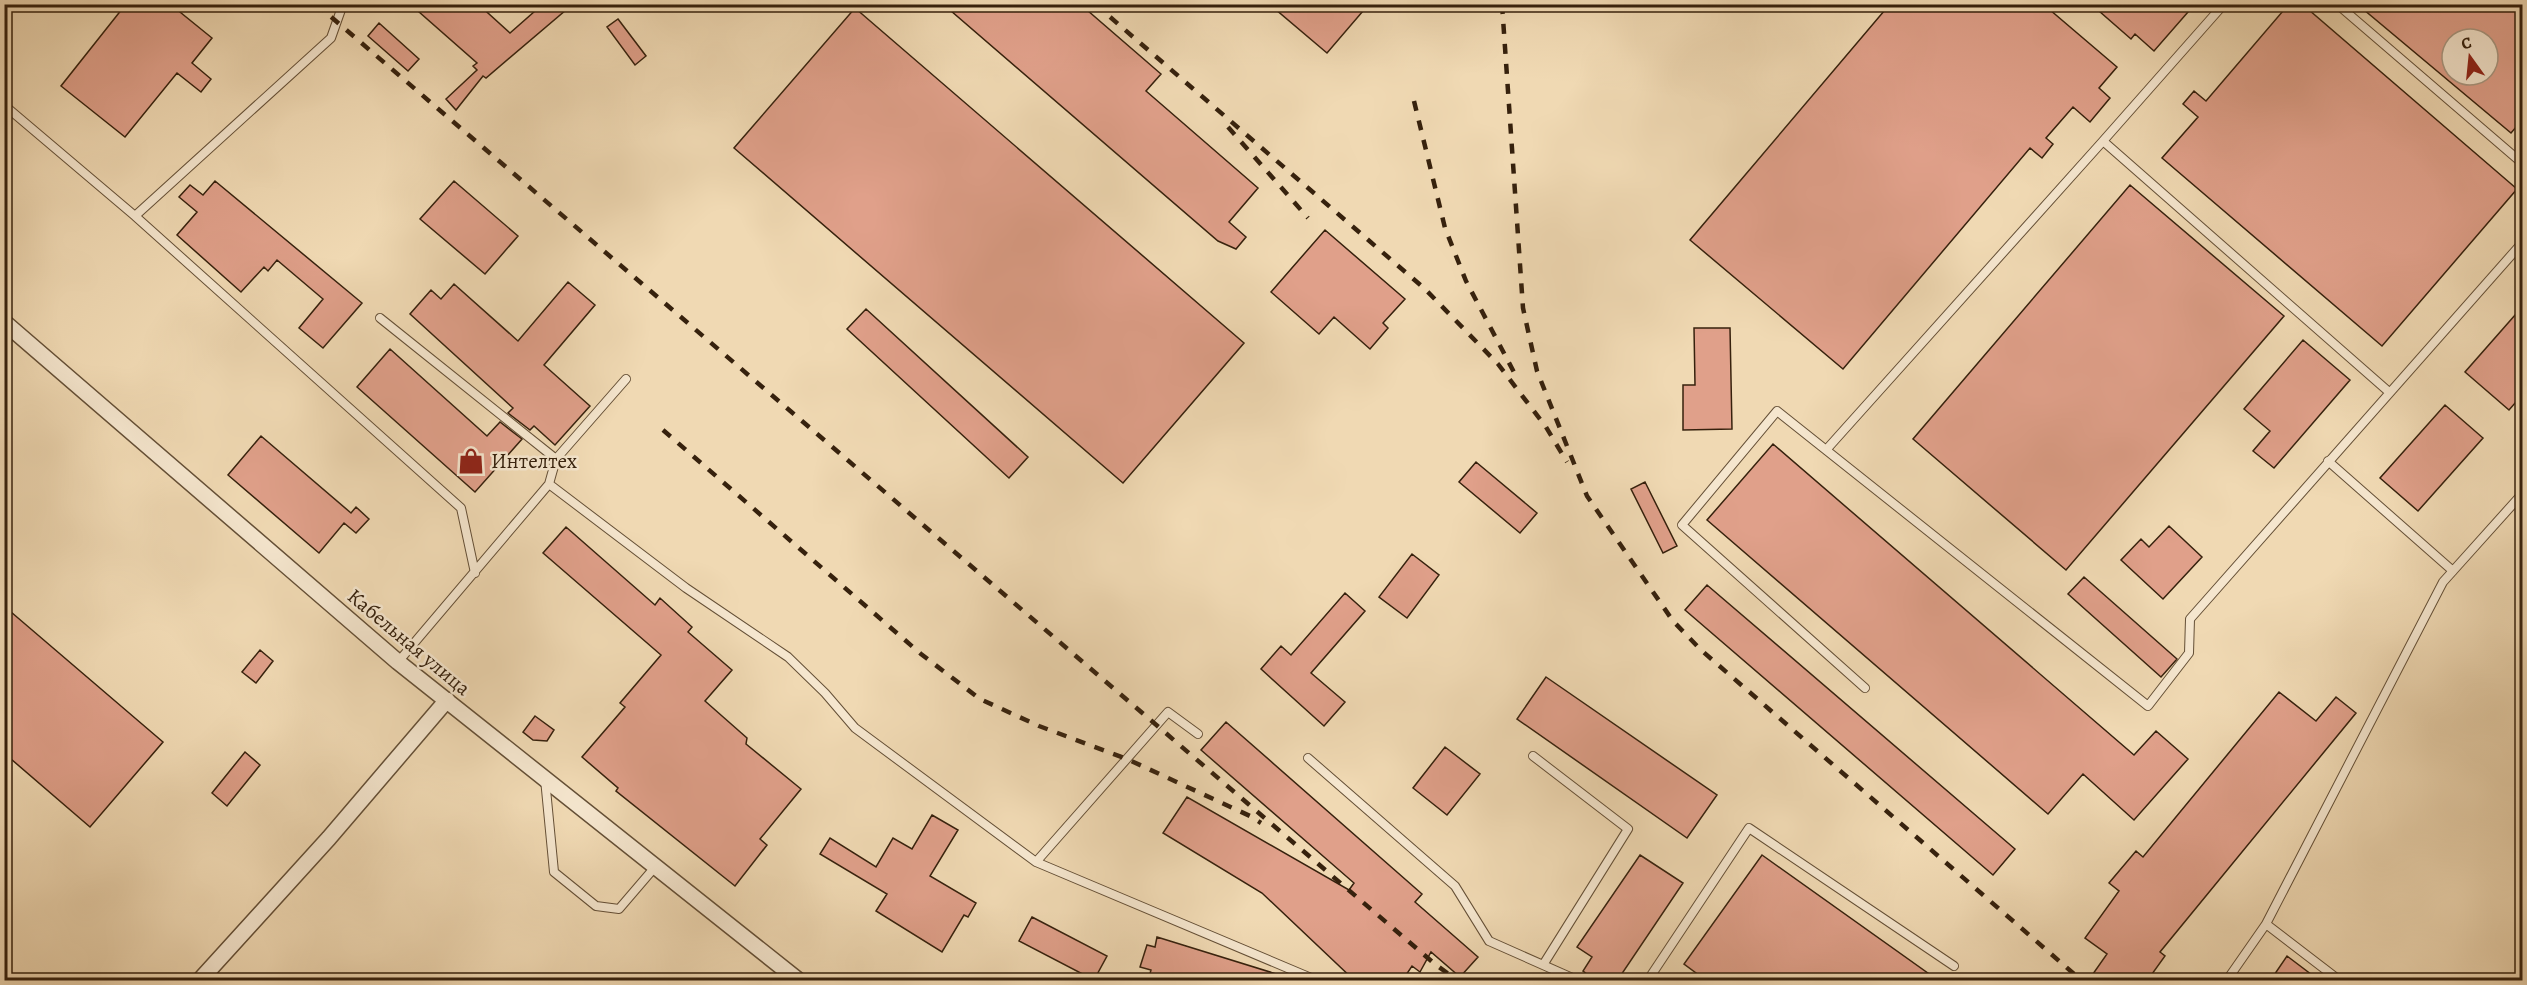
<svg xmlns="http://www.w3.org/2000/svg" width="2527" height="985" font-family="Alegreya,serif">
  <rect width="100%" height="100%" fill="#f0d9b3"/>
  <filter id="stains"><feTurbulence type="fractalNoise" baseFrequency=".00333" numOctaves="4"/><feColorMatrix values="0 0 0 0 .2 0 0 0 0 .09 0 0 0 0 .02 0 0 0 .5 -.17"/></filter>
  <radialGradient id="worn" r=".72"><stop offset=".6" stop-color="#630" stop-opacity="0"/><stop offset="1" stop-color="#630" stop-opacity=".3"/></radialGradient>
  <!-- building -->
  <path fill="#e0a08a" stroke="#36210d" stroke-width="1.5" fill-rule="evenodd" d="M126,4H170L212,38L192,63L211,79L201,92L177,73L125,137L61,86Z
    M410,4H478L510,33L543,4H573L486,78L483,76L456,110L446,99L477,70L473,66L477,63Z
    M943,4H1080L1161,74L1146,91L1258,188L1229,222L1246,237L1236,249L1218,241Z
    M1269,4H1369L1327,53Z
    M1890,4H2043L2117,67L2099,88L2110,98L2090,122L2073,107L2046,138L2053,144L2042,158L2030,148L1843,369L1690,240Z
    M2091,4H2195L2154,51L2135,34L2131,39Z
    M2289,4H2302L2517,189L2382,346L2162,158L2198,117L2183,104L2194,91L2206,101Z
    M2357,4H2523V119L2511,133ZM2452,39H2488V75H2452Z
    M855,8L1244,343L1123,483L734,148Z
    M618,19L646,56L635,65L607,27Z
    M379,23L419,59L408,71L368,36Z
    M215,181L362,303L323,348L299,328L323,299L277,260L268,271L264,267L241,292L177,235L197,212L179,197L190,185L203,195Z
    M454,181L518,236L485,274L420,219Z
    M2130,185L2284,316L2066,570L1913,439Z
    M1325,230L1405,299L1383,323L1388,328L1370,349L1334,317L1319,334L1271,292Z
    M568,282L595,305L544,365L590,406L555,445L534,426L530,430L508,413L513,408L410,314L431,290L441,299L454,284L518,341Z
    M2523,306V394L2509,410L2465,372Z
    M866,309L1028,457L1009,478L847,329Z
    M1694,328H1730L1732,429L1683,430V385H1695Z
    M2303,340L2350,380L2274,468L2253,451L2270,431L2244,409Z
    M390,349L487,436L500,422L522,439L475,492L357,387Z
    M2445,405L2483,438L2418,511L2380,478Z
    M261,436L351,513L356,507L369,519L356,533L344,523L319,553L228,475Z
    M1773,444L2134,755L2156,731L2188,759L2134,820L2083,774L2048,814L1707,520Z
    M1476,462L1537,513L1520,533L1459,482Z
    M1645,482L1677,546L1663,553L1631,489Z
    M2169,526L2202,557L2163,599L2121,560L2141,539L2149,547Z
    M566,527L655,605L660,598L692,627L688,632L732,670L705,701L747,738L746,744L801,789L760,839L767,845L735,886L616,791L618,788L582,757L625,707L620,703L661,655L543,553Z
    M1412,554L1439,575L1407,618L1379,597Z
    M2084,577L2177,659L2161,677L2068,594Z
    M1707,585L2015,849L1993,875L1685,610Z
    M1345,593L1365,611L1311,673L1345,702L1324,726L1261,669L1281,646L1291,655Z
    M4,606L163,742L90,827L4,753Z
    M260,650L273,661L256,683L242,672Z
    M1546,677L1717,795L1687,838L1517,719Z
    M2279,692L2316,721L2336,697L2356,713L2160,952L2165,956L2147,981H2088L2107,954L2085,938L2119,891L2109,883L2136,851L2143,857Z
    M535,716L554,730L547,741L533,740L523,732Z
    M1226,722L1422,894L1415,902L1478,957L1460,977L1431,952L1420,972L1412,966L1402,981H1355L1262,893L1163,833L1187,797L1349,890L1354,883L1201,750Z
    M1445,747L1480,774L1447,815L1413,788Z
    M245,752L260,765L227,806L212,793Z
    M932,815L958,830L930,876L976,903L968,917L964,915L942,952L876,911L887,894L820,854L830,838L876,867L893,838L912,849Z
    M1640,855L1683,883L1617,981H1596L1583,971L1592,957L1577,947Z
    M1762,855L1939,981H1707L1684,964Z
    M1032,917L1107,956L1094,980L1019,941Z
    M1157,937L1286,977V981H1148L1151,970L1140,967L1147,945L1155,947Z
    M2287,956L2320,981H2270Z"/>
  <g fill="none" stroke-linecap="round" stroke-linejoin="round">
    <!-- lane casing -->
    <g stroke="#644f36" stroke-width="10">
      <path id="lane" d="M2337,4L2522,163
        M4,105L135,216L331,38L343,4
        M2103,141L2224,4
        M135,216L461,508L475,573
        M380,318L556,459
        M1826,450L2103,141L2389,392
        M2328,461L2453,571
        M549,484L686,588L788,657L825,693L855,728L1036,862L1316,980
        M398,662L549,484L556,459L626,379
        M1865,688L1682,525L1777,411L2148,706L2189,653L2190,619L2522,243
        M1533,756L1628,829L1543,965
        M1308,758L1455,886L1489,941L1577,980
        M545,779L554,872L596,906L619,909L655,867
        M1036,862L1168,712L1198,734
        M1648,980L1749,828L1954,966
        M2227,980L2266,924
        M2339,980L2266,924L2443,582L2522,494"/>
    </g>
    <!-- street casing -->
    <g stroke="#644f36" stroke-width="18">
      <path id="street" d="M4,322L398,662L798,980
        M200,980L329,838L447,700"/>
    </g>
    <!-- lane -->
    <use href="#lane" stroke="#f5e6ce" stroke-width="8"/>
    <!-- street -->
    <use href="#street" stroke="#f5e6ce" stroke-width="15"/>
    <!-- rail -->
    <path stroke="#36210d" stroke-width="4.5" stroke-dasharray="10 10" stroke-linecap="butt" d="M316,4L1436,965L1457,980
      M1095,4L1425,289L1498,364L1546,427L1567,462
      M1502,4L1523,308L1537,371L1587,496L1673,621L1701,650L2081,980
      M1414,101L1445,228L1466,281L1517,378
      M1228,127L1308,218
      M663,430L921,654L980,699L1039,726L1127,759L1250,816L1261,823"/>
  </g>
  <!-- icons -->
  <defs>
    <g id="shop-bare" transform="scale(2.07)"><path d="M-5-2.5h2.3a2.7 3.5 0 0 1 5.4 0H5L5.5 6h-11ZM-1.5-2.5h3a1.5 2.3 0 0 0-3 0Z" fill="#8f2418" stroke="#f5e6ce" stroke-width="2.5" paint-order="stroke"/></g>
  </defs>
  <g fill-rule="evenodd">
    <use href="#shop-bare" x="471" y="461"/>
  </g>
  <g text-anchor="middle" stroke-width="5" stroke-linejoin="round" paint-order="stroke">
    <!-- poi labels -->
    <g font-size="21" fill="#36210d" stroke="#f5e6ce" text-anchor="start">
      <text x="491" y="468">Интелтех</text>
    </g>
    <!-- street labels -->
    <g font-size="21" fill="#36210d" stroke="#f5e6ce">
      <text transform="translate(409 642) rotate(40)" y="7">Кабельная улица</text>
    </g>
  </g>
  <!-- margin -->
  <rect width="2527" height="985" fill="none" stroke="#f0d9b3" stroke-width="24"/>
  <rect x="6" y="6" width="2515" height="973" fill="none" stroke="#36210d" stroke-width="3"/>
  <rect x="12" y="12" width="2503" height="961" fill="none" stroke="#36210d" stroke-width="1.5"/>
  <!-- north arrow -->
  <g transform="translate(2470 57) rotate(345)"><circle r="28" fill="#f5e6ce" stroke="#a99781" stroke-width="1.5"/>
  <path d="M0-4.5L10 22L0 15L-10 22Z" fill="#8f2418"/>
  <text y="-9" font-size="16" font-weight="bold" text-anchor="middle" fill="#36210d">С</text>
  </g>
  <rect width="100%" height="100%" filter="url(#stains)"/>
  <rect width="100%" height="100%" fill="url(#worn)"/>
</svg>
